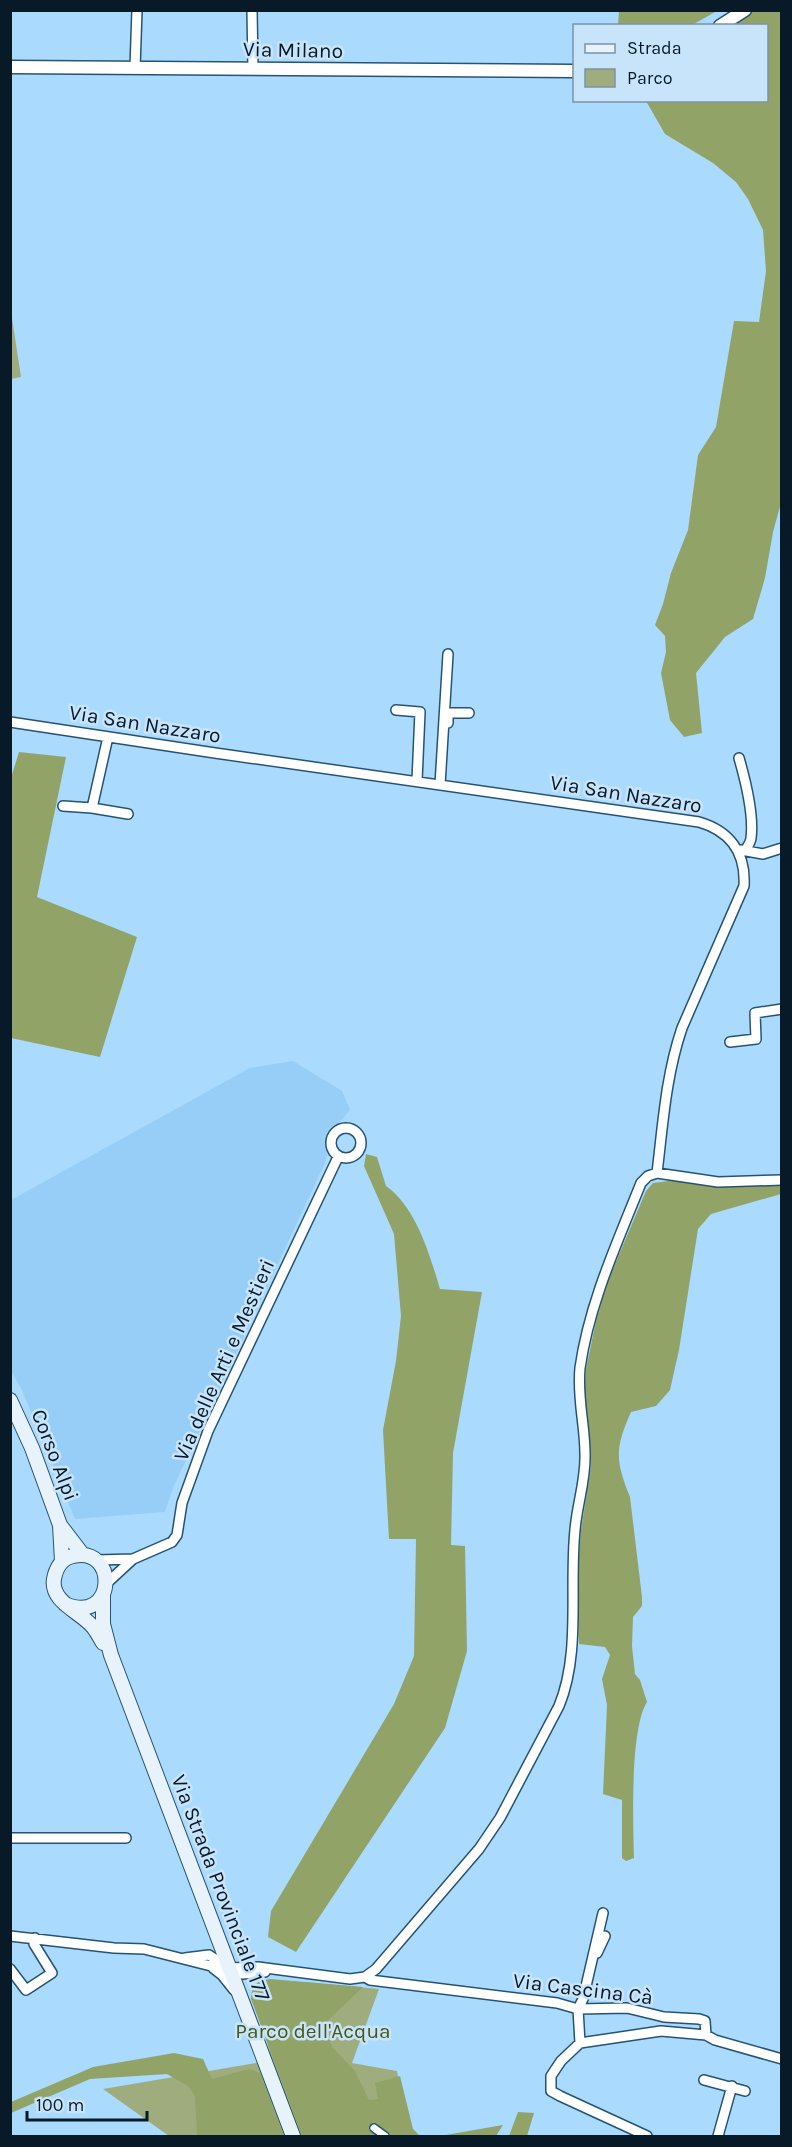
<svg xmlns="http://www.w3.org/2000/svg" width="792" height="2147" font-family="Karla,sans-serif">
  <rect width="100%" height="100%" fill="#aadafe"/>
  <!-- built -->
  <path fill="#97cef7" d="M293,1061L342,1091L350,1110L328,1136V1151L325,1163L173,1488L165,1512L75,1519L22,1390L11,1371V1200L250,1068Z"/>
  <!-- green -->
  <path fill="#9fad7e" d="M10,305L21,377L11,379H10Z
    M305,1982L379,1989L352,2063L397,2071L409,2136H169L103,2089L268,2061L270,2053L255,1998Z"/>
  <!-- forest -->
  <path fill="#92a368" d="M619,11L717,10V11L692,25H618Z
    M753,11H781L780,58L782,66L781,503L773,532L765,578L753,619L725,637L696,673L702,733L684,737L670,720L661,673L666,652L665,636L655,625L663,604L671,573L688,530L698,455L716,427L734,321L759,322L766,271L763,230L748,199L736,182L713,163L665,134L646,101L766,100V26L732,25Z
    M19,752L66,757L37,897L137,937L100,1057L11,1038L10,781Z
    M366,1154L377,1157L386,1186C416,1207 430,1255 440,1289L482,1292L453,1453L451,1545L465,1546L467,1651L445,1728L296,1952L268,1937L271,1911L394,1704L414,1656L416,1539H389L383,1430L396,1361L401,1316L394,1234L364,1166Z
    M668,1181L781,1183V1194L711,1214L698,1229L679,1350L670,1390L656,1406L631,1412C615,1448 615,1460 630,1497L642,1597V1606L633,1617L632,1646L635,1674L640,1680L647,1702C630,1729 633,1823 634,1858L626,1861L622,1858V1800L603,1794L607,1705L602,1679L610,1655L605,1647L579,1644L577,1579L581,1530L591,1467L590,1438L584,1405L586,1369L596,1321L607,1283L646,1191L653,1183Z
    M270,1979L363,1987L324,2024L332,2047L355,2071L369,2100L378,2099L375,2083L400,2076L413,2129L420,2136H302L251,1999C252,1985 256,1981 270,1979Z
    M174,2053L203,2059L212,2079L249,2069L260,2073L284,2136H197L195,2096L188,2086L167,2074L90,2079L11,2113V2102L93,2067Z
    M518,2112L534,2113L527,2136H509Z
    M503,2125L496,2136H440Z"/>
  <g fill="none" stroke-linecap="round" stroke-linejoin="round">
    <!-- pedestrian casing -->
    <g stroke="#265372" stroke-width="10">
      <path id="pedestrian" d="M374,2128L385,2136"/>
    </g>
    <!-- minor casing -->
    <g stroke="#265372" stroke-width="12">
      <path id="minor" d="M252,10L253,69
        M135,68L137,10
        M396,710L420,712L417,781
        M10,722L215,753L699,822C730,831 746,853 744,886L682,1028C666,1075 663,1123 657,1173
        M448,723V713H469
        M739,758C745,779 754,816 751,838C751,842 747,847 745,851
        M440,785L448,654
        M63,806L92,808L108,737
        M92,808L128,814
        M741,850L763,854L782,848
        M730,1042L756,1039L755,1013L782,1009
        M331 1143a15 15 0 1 1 30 0a15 15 0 1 1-30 0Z
        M97,1560L133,1559
        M107,1583L133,1559L172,1542L177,1535L182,1503L208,1431L338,1157
        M10,1838H126
        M10,1936L114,1948L144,1949L211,1966L229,1968L258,1967L350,1979L365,1977L376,1969L479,1849L500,1818L559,1706C581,1653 569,1587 575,1530C577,1504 586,1480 585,1454C585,1425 577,1398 580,1368C589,1304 617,1243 641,1183L648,1176L657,1173L718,1182L782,1180
        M597,1953L605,1936
        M185,1958L209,1955L236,1973L243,1974L265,1972
        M213,1968L222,1975L234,1990
        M10,1969L26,1990L52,1973L34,1944L35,1938
        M365,1977L370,1980L557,2003L578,2009L627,2008L664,2017L699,2019L705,2021L706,2035L715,2040L782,2059
        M580,2043L578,2009L583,1999L603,1913
        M704,2080L745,2091
        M647,2136L560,2096L551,2091V2076L561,2061L580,2043L661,2031L706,2035
        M718,2136L732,2086"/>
    </g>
    <!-- tertiary casing -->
    <g stroke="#265372" stroke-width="15">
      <path id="tertiary" d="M720,26L745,10
        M10,67L574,71"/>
    </g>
    <!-- secondary casing -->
    <g stroke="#265372" stroke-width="16">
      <path id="secondary" d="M10,1400L32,1448L60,1525L62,1561
        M60,1525L83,1555
        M103,1596V1624L111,1655L293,2136
        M65,1604C116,1626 119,1545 73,1556C62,1558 56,1568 54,1579C50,1602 81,1612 93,1627C97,1632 100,1638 103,1643"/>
    </g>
    <!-- pedestrian -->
    <use href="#pedestrian" stroke="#fff" stroke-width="7"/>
    <!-- minor -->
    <use href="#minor" stroke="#fff" stroke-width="9"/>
    <!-- tertiary -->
    <use href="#tertiary" stroke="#fff" stroke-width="12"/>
    <!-- secondary -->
    <use href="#secondary" stroke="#e7f2fb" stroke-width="14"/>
  </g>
  <g text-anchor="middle" stroke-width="5" stroke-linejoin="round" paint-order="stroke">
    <!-- street labels -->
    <g font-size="21" fill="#081a27" stroke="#c8e4fb">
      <text transform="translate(293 50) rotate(1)" y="7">Via Milano</text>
      <text transform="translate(145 724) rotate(9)" y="7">Via San Nazzaro</text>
      <text transform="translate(626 794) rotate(9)" y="7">Via San Nazzaro</text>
      <text transform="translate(224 1360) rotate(-66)" y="7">Via delle Arti e Mestieri</text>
      <text transform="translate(55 1455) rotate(69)" y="7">Corso Alpi</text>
      <text transform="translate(221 1888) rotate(69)" y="7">Via Strada Provinciale 177</text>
      <text transform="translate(583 1989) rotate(7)" y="7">Via Cascina Cà</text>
    </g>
    <!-- park labels -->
    <g font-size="21" fill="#475613" stroke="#c8e4fb">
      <text x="313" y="2038">Parco dell'Acqua</text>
    </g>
  </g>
  <!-- border -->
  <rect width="792" height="2147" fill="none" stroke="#081a27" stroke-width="24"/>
  <!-- legend -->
  <rect x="573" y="24" width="195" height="78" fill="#c8e4fb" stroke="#7b93a6" stroke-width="1.5"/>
  <rect x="585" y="44" width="30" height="9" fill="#e7f2fb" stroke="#7b93a6" stroke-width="1.5"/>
  <text x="627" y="54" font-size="18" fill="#081a27">Strada</text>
  <rect x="585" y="69" width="30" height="18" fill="#9fad7e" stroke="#7b93a6" stroke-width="1.5"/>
  <text x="627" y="84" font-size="18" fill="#081a27">Parco</text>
  <!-- scale -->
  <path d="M27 2111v9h120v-9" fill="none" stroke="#081a27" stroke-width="3"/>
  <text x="36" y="2111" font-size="18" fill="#081a27" stroke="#c8e4fb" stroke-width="4.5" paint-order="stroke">100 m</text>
</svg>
